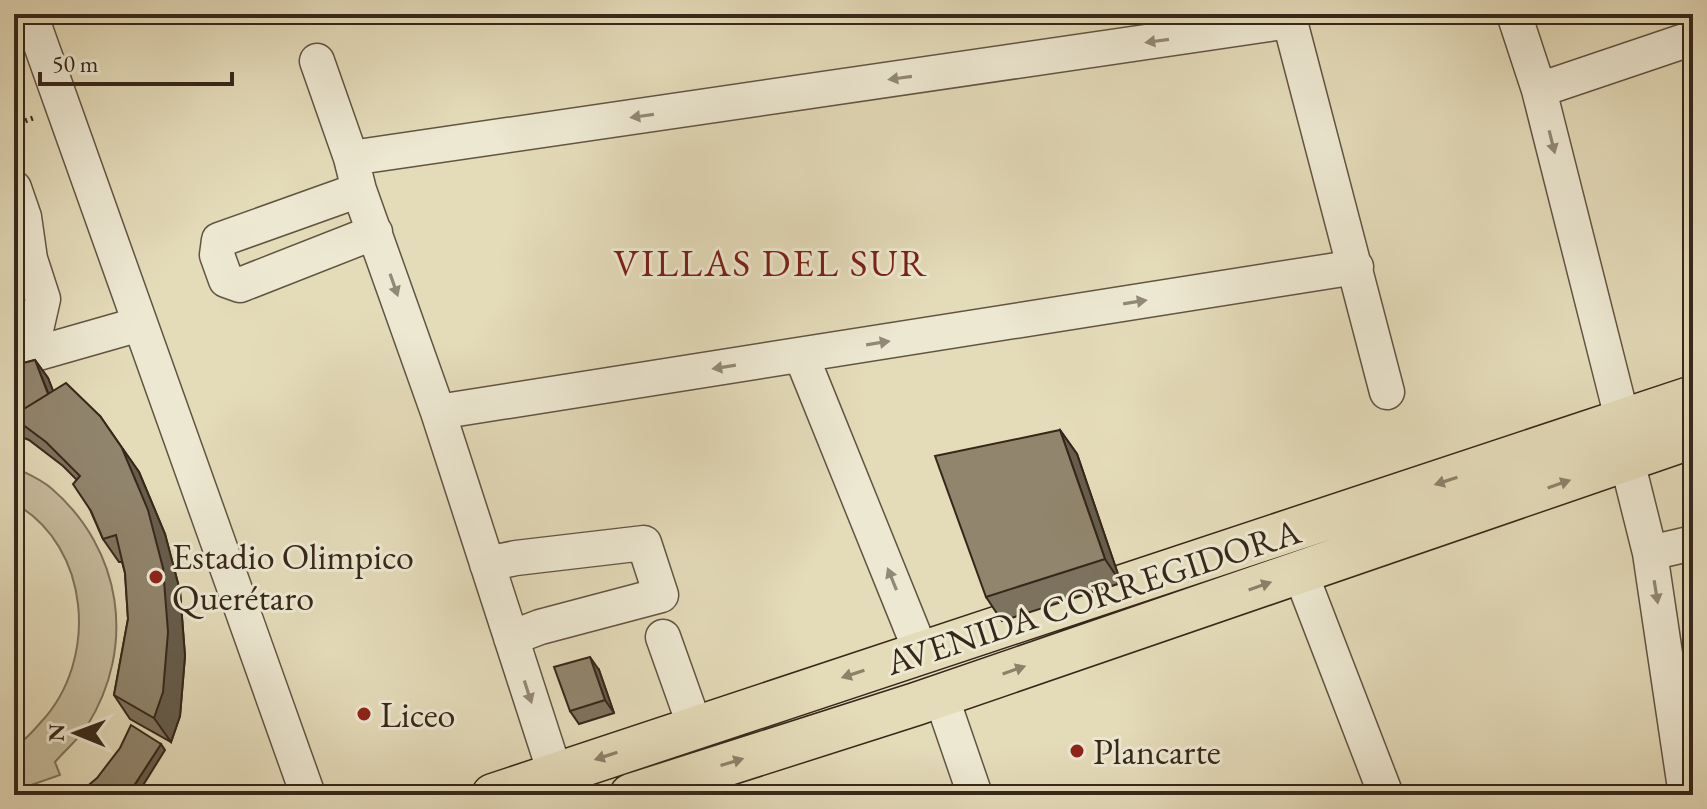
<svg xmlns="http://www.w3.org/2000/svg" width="1707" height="809" font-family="'EB Garamond',serif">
  <rect width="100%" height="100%" fill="#e4dbb9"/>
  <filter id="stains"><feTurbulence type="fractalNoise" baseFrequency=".0025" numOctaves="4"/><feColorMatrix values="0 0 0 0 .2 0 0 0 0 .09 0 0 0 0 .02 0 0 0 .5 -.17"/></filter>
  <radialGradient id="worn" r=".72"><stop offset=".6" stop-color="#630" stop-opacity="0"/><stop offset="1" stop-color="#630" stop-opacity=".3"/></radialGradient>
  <!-- pitch -->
  <path fill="#c7bc9e" stroke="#7f725c" stroke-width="2" d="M14,467C26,473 41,479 51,488C122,549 137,646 87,726C79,739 65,750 55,762L60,775L14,791V747C24,742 33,731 41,722C99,660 91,546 14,503Z"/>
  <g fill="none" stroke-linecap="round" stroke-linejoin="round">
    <!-- minor casing -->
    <g stroke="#625442" stroke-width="37">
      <path id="minor" d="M30,14L308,795
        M1288,14L1387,392
        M1514,14L1539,90L1623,422L1631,477L1650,553L1686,795
        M317,61L351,158L359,190L438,412L555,773
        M1539,90L1693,38
        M351,158L1290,21
        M14,188L24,217L30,259L43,299L30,356
        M359,190L219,240L217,255L226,280L240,285L375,232
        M801,355L921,652
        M14,360L140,324
        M438,412L1356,267
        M1650,553L1693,543
        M487,564L516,558L644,543L661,595L540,627L511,638
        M1300,572L1386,795
        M663,637L695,727
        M941,696L975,795"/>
    </g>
    <!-- major casing -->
    <g stroke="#37271a" stroke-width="45">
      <path id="major" d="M493,795L1693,397
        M631,795L916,704L1693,437"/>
    </g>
    <!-- path -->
    <path stroke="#37271a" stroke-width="5" stroke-dasharray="2 4" stroke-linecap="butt" d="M14,125L36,117"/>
    <!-- minor -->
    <use href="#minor" stroke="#ede8d2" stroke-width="34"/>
    <!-- major -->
    <use href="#major" stroke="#e4dbb9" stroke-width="42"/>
  </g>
  <!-- wall -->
  <path fill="#7d725e" stroke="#37271a" stroke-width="2" d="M14,265L20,283L14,285Z
    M35,360L48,378L53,391L100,416L139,472L165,534L180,591L185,656L180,716L171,742L130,719L114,695L128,619L125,573L122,562H119L103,539L77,480L63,466L29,440L14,434V363L16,365Z
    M1060,430L1077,454L1121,583L1002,621L986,597Z
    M599,670L614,713L579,724L570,711Z"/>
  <!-- shaded-wall -->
  <path fill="#665d4c" stroke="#37271a" stroke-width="2" d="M14,265L20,283L14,274Z
    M35,360L48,378L64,419L51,400Z
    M1060,430L1077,454L1121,583L1105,559Z
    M122,448L139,472L165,534L180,591L185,656L180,716L171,742L154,718Z
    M590,657L599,670L614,713L605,700Z
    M161,744L165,750L137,795H128Z"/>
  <!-- building -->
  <path fill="#91856d" stroke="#37271a" stroke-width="2" d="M35,360L48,394L14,415V363L16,365Z
    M66,383L100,416L122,448L148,510L163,568L168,632L163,692L154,718L114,695L128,619L125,573L116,535L103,539L91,511L73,484L80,476L46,442L14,418V415Z
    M1060,430L1105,559L986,597L935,456Z
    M590,657L605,700L570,711L554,667Z
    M131,725L161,744L128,795H77L97,778L120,748Z"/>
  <!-- one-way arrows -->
  <defs><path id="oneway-solid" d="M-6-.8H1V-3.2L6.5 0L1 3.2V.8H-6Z" transform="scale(2)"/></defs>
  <g fill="#928876">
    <use href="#oneway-solid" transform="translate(1157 41) rotate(172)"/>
    <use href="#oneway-solid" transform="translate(900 78) rotate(172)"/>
    <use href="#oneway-solid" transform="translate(642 116) rotate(172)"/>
    <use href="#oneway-solid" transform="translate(1552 142) rotate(76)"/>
    <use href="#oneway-solid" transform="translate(394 285) rotate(71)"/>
    <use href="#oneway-solid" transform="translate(1135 302) rotate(-9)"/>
    <use href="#oneway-solid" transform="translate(878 343) rotate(-9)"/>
    <use href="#oneway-solid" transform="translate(724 367) rotate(171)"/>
    <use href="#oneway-solid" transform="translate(892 579) rotate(-112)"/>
    <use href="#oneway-solid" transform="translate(1656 592) rotate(81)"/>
    <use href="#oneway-solid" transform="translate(528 692) rotate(72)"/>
  </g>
  <g fill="#8e816a">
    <use href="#oneway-solid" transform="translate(1446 481) rotate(162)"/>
    <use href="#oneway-solid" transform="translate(1559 484) rotate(-19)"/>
    <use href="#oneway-solid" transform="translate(1260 586) rotate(-19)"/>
    <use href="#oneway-solid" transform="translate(1014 670) rotate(-19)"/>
    <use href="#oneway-solid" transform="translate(853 674) rotate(162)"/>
    <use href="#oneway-solid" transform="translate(606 756) rotate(162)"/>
    <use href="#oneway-solid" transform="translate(732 762) rotate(-17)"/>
  </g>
  <!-- markers -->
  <g fill="#8f2418" stroke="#ede8d2" stroke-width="3">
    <circle cx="156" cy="577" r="8"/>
    <circle cx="364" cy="714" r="8"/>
    <circle cx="1077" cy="751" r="8"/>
  </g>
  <g text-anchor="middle" stroke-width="6" stroke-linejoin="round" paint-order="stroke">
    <!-- poi labels -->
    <g font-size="36" fill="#37271a" stroke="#ede8d2" text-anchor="start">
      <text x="172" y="569">Estadio Olimpico<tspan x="172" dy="41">Querétaro</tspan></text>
      <text x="380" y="727">Liceo</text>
      <text x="1093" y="764">Plancarte</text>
    </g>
    <!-- street labels -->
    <g font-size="36" fill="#37271a" stroke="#ede8d2">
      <text transform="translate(1093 596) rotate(-18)" y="13">AVENIDA CORREGIDORA</text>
    </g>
    <!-- neighbourhood labels -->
    <g font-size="38" letter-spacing="2" fill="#7a1f14" stroke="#ede8d2">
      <text x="771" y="276">VILLAS DEL SUR</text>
    </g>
  </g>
  <!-- margin -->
  <rect width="1707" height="809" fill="none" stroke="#e4dbb9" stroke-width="48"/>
  <rect x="16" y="16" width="1675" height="777" fill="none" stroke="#37271a" stroke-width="4"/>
  <rect x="24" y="24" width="1659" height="761" fill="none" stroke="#37271a" stroke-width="2"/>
  <!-- north arrow -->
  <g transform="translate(76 733) rotate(271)" stroke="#ede8d2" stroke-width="6" paint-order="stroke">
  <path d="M0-6L14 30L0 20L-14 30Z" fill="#37271a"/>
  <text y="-12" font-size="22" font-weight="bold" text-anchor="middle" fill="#37271a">N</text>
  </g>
  <!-- scale -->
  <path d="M40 72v12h192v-12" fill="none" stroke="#37271a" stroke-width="4"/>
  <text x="52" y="72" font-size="24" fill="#37271a" stroke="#ede8d2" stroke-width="6" paint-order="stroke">50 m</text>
  <rect width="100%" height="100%" filter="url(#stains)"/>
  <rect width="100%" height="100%" fill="url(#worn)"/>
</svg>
